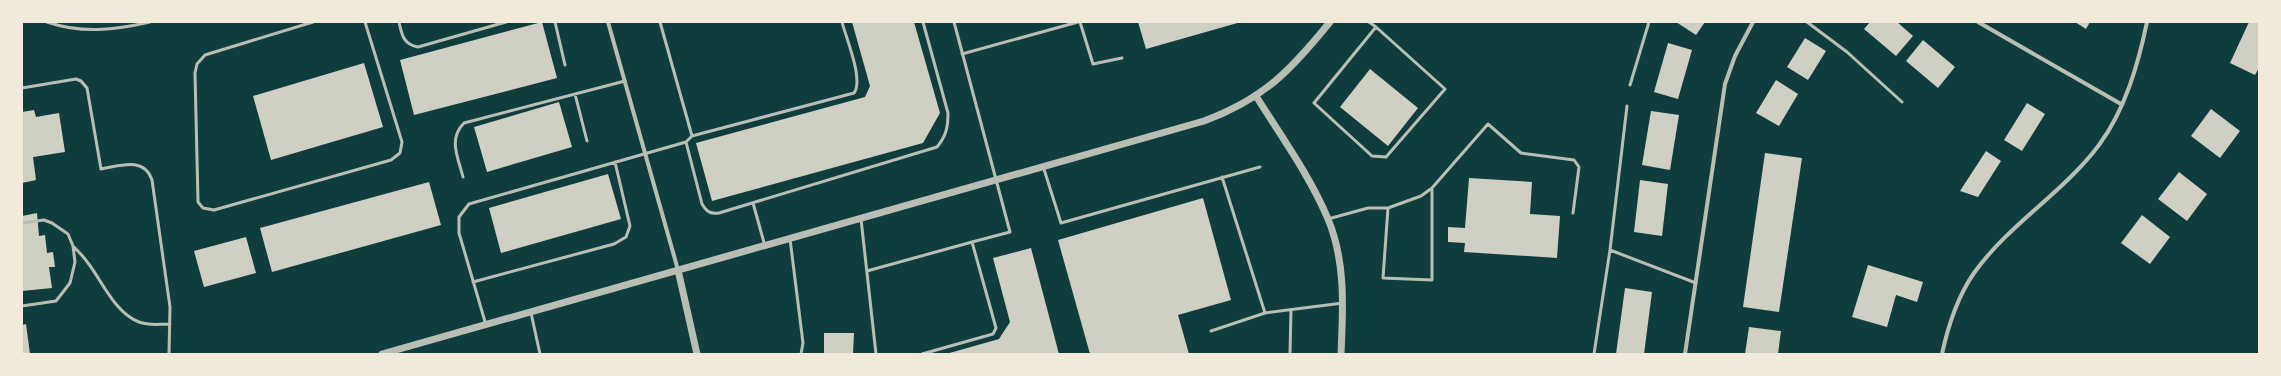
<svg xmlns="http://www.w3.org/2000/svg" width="2281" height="376" font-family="'PT Serif',serif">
  <rect width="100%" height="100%" fill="#0f3d3e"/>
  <!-- building -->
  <path fill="#cfcfc3" d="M542,22L557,78L414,115L400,60Z
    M852,22H914L940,113L923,143L712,201L696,143L865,97L870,86Z
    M1138,22H1241L1146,49Z
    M1676,22H1705L1696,35Z
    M1870,22H1897L1913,36L1896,56L1864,29Z
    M2075,22H2090L2086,29Z
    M2249,22L2259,23V68L2255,75L2230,63Z
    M1805,38L1826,51L1808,80L1787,67Z
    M1923,40L1955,67L1938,88L1906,61Z
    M1668,43L1692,50L1678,99L1654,92Z
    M364,63L383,127L271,160L253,96Z
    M1370,69L1418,108L1388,146L1340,107Z
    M1776,80L1798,94L1779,126L1756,113Z
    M559,102L572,147L487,172L474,127Z
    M2027,103L2045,114L2022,151L2004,140Z
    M2211,109L2240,131L2220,158L2191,136Z
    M34,110L36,117L59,113L65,152L33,157L36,180L22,183V112Z
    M1651,111L1679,115L1670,170L1642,165Z
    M1986,151L2001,161L1978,197L1960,191Z
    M1765,153L1802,158L1779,312L1743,307Z
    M2179,172L2207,194L2187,221L2158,199Z
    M608,174L621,219L501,253L489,208Z
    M1469,178L1532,182L1530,214L1560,216L1557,258L1464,252L1465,243L1448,242V227L1465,228Z
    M1640,180L1668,184L1662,236L1634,232Z
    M429,182L441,225L272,272L260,228Z
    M1203,198L1231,300L1178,315L1189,354H1090L1058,240Z
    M37,213L39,236L45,235L47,253L53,252L55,267H49L52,288L22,291V216Z
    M2142,215L2170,237L2150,264L2121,243Z
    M246,237L256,273L204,287L194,251Z
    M1031,248L1059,354H946L999,339L1010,322L993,258Z
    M1868,265L1923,282L1917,302L1896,295L1887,327L1852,317Z
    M1625,288L1652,292L1644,354H1616Z
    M26,324L30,354H22V325Z
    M1749,327L1781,331L1778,354H1745Z
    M824,333H854L853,354H824Z"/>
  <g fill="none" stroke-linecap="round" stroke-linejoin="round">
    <!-- service -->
    <path stroke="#b8beb3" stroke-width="3" d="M47,22C82,34 115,30 150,22
      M313,22L205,55L197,64L195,73L198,202L203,208L214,210L391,160L400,153L402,142L365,22
      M399,22C402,35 403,44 418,47L506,22
      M555,22L565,65
      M660,22L692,136
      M954,22L1010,232L972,242
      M1080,22L1093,64L1122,58
      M1369,22L1376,27L1445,89L1386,157L1372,156L1314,103L1376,27
      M1807,22L1847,52L1902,102
      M962,54L1078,22
      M1630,85L1649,22
      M22,88L76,79L81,81L87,88L101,169C119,166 144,156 152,180L170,307L169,354
      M575,94L587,141
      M686,142L692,136L854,93C864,80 846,38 842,22
      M1043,166L1061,223L1260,167
      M463,177C458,157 448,139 464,123L625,81
      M1432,188L1488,124L1521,153L1574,160L1579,167L1573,213
      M753,203L765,246
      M861,219L876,354
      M1328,219L1368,208H1388L1383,278L1432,280V188L1421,196L1388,208
      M22,223L44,220L52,223L68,234L73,246L75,262L70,283L56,301L22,306
      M790,239L803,343L801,354
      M74,247C79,252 84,257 88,263C102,281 115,313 139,322C149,326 160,324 170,324
      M1610,250L1696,283
      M867,271L972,242L996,328L993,334L922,354
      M473,282L614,244L626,237L630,226L615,162
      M531,313L540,354
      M1265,313L1343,303
      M486,325L459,233V217L469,204L686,142L702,204C707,212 710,214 719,213L937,147C946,136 948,128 948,113L923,22
      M1211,331L1265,313L1222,177
      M1290,354L1291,310
      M1594,354L1610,250L1627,106"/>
    <!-- minor -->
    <path stroke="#b8beb3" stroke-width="4" d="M608,22L678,270
      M1978,22L2121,104
      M1685,354L1725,84L1735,56L1753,22
      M1942,354C1948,326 1958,296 1974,273C2009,224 2063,193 2099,145C2125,110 2138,65 2147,22"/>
    <!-- tertiary -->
    <path stroke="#b8beb3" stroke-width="7" d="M1256,96C1281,136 1310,176 1328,219C1346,262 1343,309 1341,354
      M678,270L697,354
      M382,354L1204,121C1264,99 1291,70 1330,22"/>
  </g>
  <!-- border -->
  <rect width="2281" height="376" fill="none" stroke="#f1e9da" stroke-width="46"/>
</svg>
